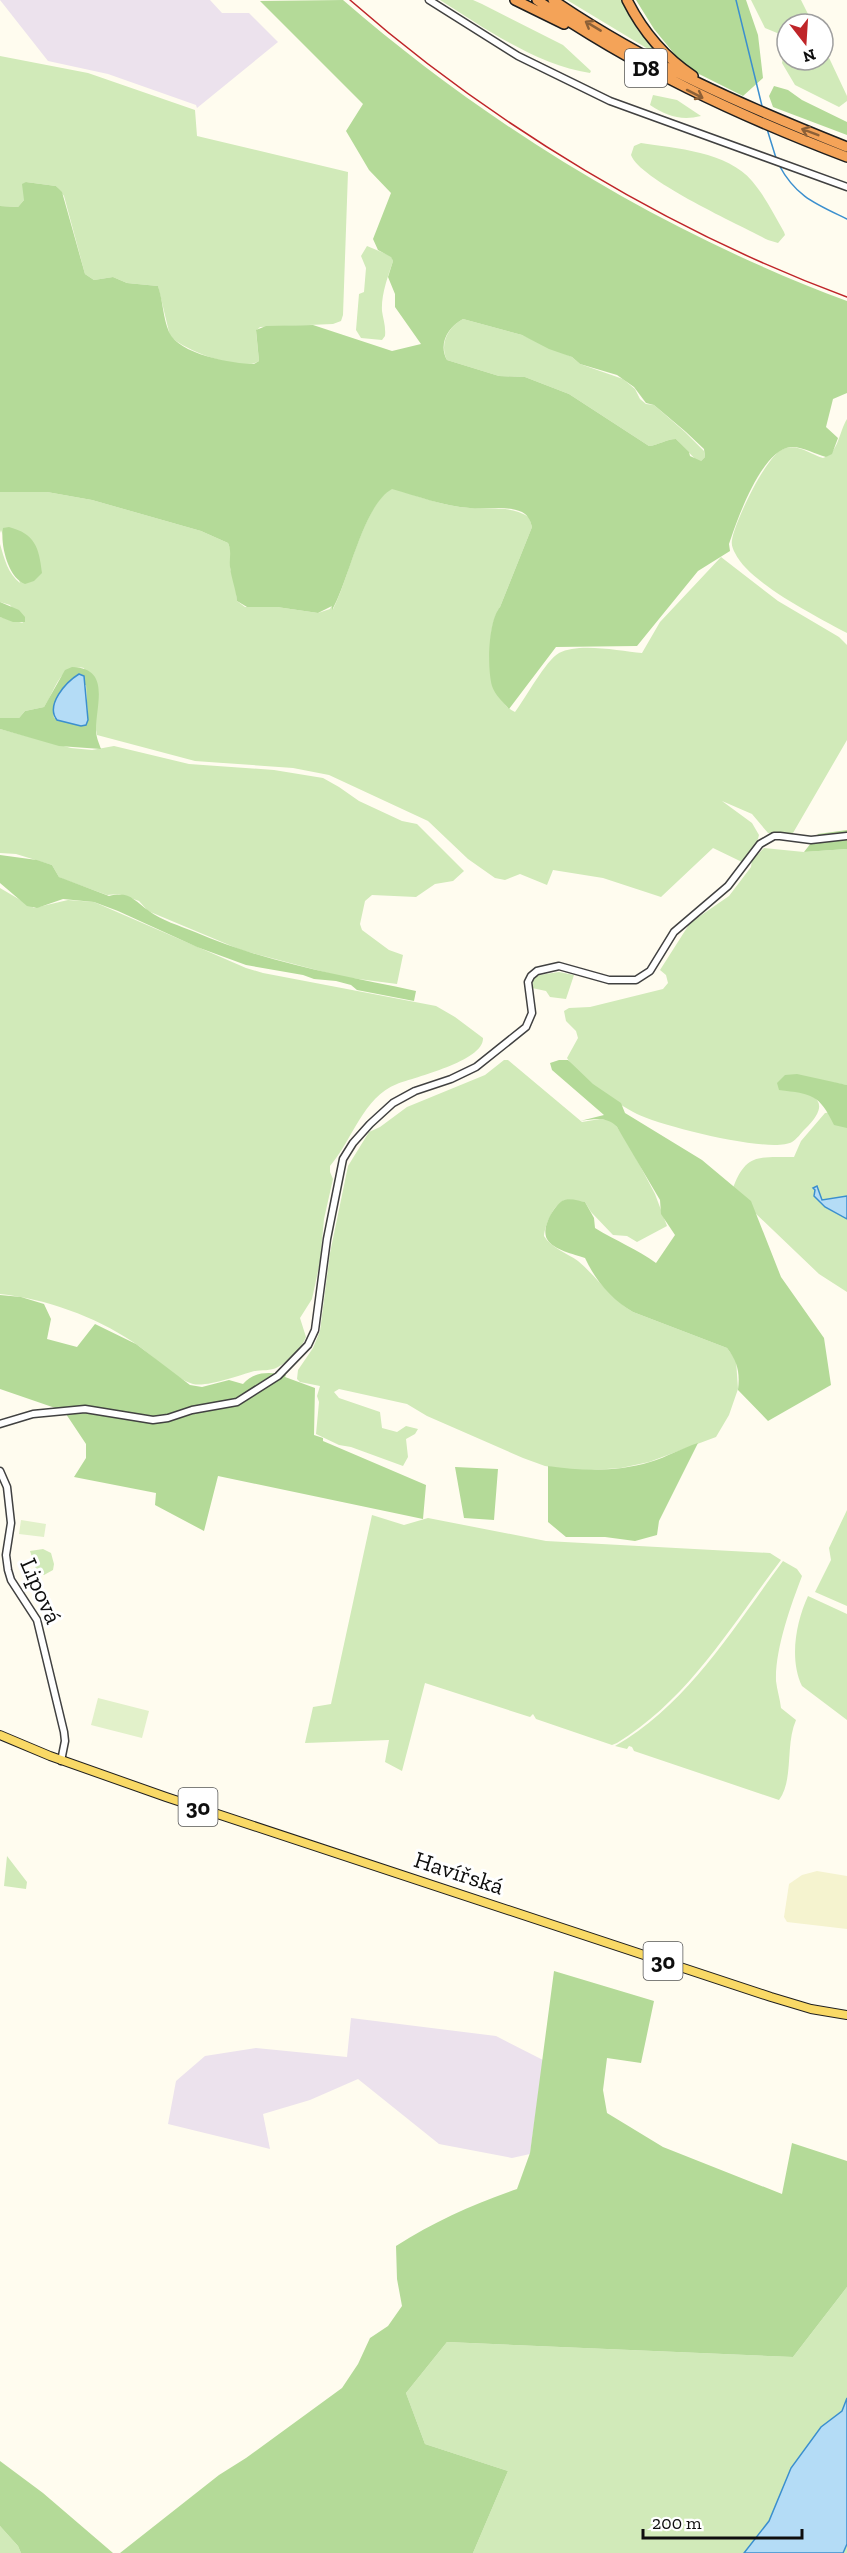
<svg xmlns="http://www.w3.org/2000/svg" width="847" height="2553" font-family="'Zilla Slab',serif">
  <rect width="100%" height="100%" fill="#fffcef"/>
  <!-- industrial -->
  <path fill="#ece2ed" d="M0,0H210L222,13H249L278,42L197,108L196,105L108,74L48,61Z
    M351,2018L496,2036L543,2060L530,2154L512,2158L439,2144L358,2079L310,2100L263,2114L270,2149L168,2124L176,2081L205,2056L256,2048L347,2057Z"/>
  <!-- farmland -->
  <path fill="#f5f3cf" d="M817,1871L847,1876V1929L787,1922L784,1917L789,1884L802,1875Z"/>
  <!-- green -->
  <path fill="#d1eab9" d="M440,0H473L482,4L563,45L591,71L590,73C537,65 484,28 440,0Z
    M567,0H621L637,29L658,55Z
    M751,0H801L813,24H787V60H823V45L847,96V101L839,107L795,85L782,63L786,43L782,35L765,28Z
    M0,56L88,73L195,110L197,136L348,172L343,315L341,321L333,324L260,327L256,331L259,361C243,373 183,350 170,336L158,286L127,283L113,277L94,280L85,274L64,196L56,186L26,182L24,200L18,207L0,206Z
    M653,95L677,100L701,116C681,121 667,116 650,105Z
    M641,143C675,148 728,152 752,181C765,196 774,215 784,232L785,235L778,243L768,240C740,225 640,180 631,155L634,146Z
    M367,246L391,256L393,261C388,276 381,295 382,311C383,319 386,326 385,336L382,340L361,338L356,330L359,294L364,292L366,268L361,256Z
    M463,319L522,335L572,357L580,364L623,379L635,389L640,399L646,404L654,405L685,432L704,451L705,457L701,461H697L676,439C666,439 659,445 649,446L569,394L525,377L499,376L447,360C439,344 448,327 463,319Z
    M847,419V633C818,617 749,583 735,553C733,549 731,545 732,540C735,521 766,456 783,449C797,443 810,454 823,458C838,454 839,432 847,419Z
    M392,488C417,496 443,506 470,508C491,510 510,505 529,517L532,527L500,607C484,629 487,701 515,712C525,699 546,660 559,653C579,642 620,651 642,653L660,622L721,557L778,601L839,637L847,645V740L793,833H768L752,814L722,801L752,823L759,835L756,846L742,862L713,848L661,897L603,878L553,870L547,885L520,874L505,880L495,878L468,859L428,821L329,775L293,768L195,761L97,735L84,668C59,664 56,690 44,707L25,711L19,718H0V617L23,623L10,605L0,602V544C4,558 8,574 20,583L1,530L0,533V492H47L92,500L201,531L228,543L231,551L230,569L235,581L237,601L245,607H277L318,613L330,609L332,605L333,609C349,579 363,505 392,488Z
    M0,729L71,748L92,750L114,746L189,764L274,770L323,778L339,787L359,801L402,821L417,824L464,871L453,881L435,884L416,897L372,895L365,901L360,924L362,930L389,950L403,955L397,984L343,977L241,950L148,911L139,901L119,894L107,895L63,879L59,877L52,865L16,854L0,853Z
    M764,848L804,852L847,849V1085C831,1082 818,1080 801,1077L792,1091C824,1094 827,1108 805,1129C801,1133 797,1139 792,1142C771,1154 661,1126 637,1114C616,1103 579,1078 567,1058L578,1038L576,1031L566,1021L564,1011L569,1008L590,1007L663,989L668,983L666,975L660,970L690,923L729,896L751,867L752,860Z
    M0,888L34,908L68,900L94,902L246,968L263,973L436,1006L455,1017L483,1038C484,1061 415,1077 397,1084C363,1097 352,1141 330,1166V1172L333,1179L324,1219L320,1262L312,1299L300,1318L306,1337C301,1349 289,1361 278,1367C269,1372 260,1369 251,1372C237,1376 208,1387 193,1384C175,1379 150,1353 133,1342C94,1316 46,1299 0,1294Z
    M559,972L574,975L566,999L550,997L546,991L532,988L533,978L539,975Z
    M504,1060H508L582,1122L600,1119L612,1120L628,1143L655,1194L667,1226L637,1242L627,1236L613,1235L591,1212L585,1202C579,1202 572,1199 566,1200C554,1202 545,1225 544,1236C551,1248 567,1253 578,1261C597,1277 611,1299 633,1312L727,1348L736,1360L738,1389L729,1415L716,1437L649,1462L621,1468L577,1471L545,1466L523,1458L427,1416L407,1404L339,1389L334,1392L339,1398L380,1412L382,1428L397,1432L406,1426L418,1429L415,1434L406,1439L408,1457L403,1466L351,1447L339,1445L316,1434L319,1402L317,1396L320,1386L300,1382L297,1379L298,1370L313,1348L320,1331L330,1253L348,1166L369,1132L380,1127L407,1107L485,1075Z
    M847,1110V1196L822,1200L818,1188L815,1190L814,1196L825,1207L847,1219V1292L819,1274L732,1191C745,1153 758,1157 794,1157L801,1141L825,1113Z
    M847,1510V1606L815,1592L831,1560L829,1548Z
    M372,1515L404,1525L428,1518L546,1541L770,1553L781,1560C732,1625 688,1700 617,1743L612,1745L536,1719L533,1714L530,1717L425,1683L402,1771L385,1762L389,1740L305,1743L313,1707L331,1704Z
    M43,1549L51,1553L54,1564L53,1570L44,1575L37,1572L30,1551Z
    M783,1561L797,1569L802,1576C791,1605 775,1649 776,1681C777,1690 780,1699 781,1708L796,1720C785,1745 794,1780 779,1800L634,1751L632,1747L629,1746L627,1749L615,1746C688,1704 734,1627 783,1561Z
    M808,1596L847,1614V1720L802,1686C789,1659 796,1622 808,1596Z
    M7,1856L27,1882L26,1889L4,1886Z
    M847,2287V2553H473L508,2471L425,2444L406,2393L447,2342L793,2357Z
    M0,2526L18,2546L21,2553H0Z"/>
  <!-- forest -->
  <path fill="#b4da98" fill-rule="evenodd" d="M343,0C491,128 664,233 847,301V393L833,399L826,427L838,438L832,454L826,457C815,454 802,446 790,447C761,451 737,520 729,544L730,551L698,571L637,646L556,647L509,709C503,702 495,695 492,686C487,668 488,621 500,607L532,527C530,520 529,516 522,512C506,505 487,510 470,508C443,506 417,496 392,489C363,505 349,581 332,610V606L318,613L277,607H247L237,601C236,590 231,577 230,567C229,558 232,552 228,543L201,531L92,500L47,492H0V206L18,207L24,200L22,184L26,182L56,186L62,192L85,274L94,280L113,277L127,283L158,286C163,301 163,318 169,332C178,354 233,364 254,364L259,361L256,330L266,326L313,325L392,351L421,344L395,307V294L388,277L393,261L391,257L378,250L373,239L391,193L369,170L346,131L363,104L260,1ZM463,319L522,335L549,349L572,357L580,364L617,375L634,387L646,403L654,405L686,432L704,449L705,457L701,461L690,456L689,452L676,439C666,439 659,445 649,446L569,394L525,377L499,376L447,360C438,344 448,327 463,319Z
    M636,0H746L758,35L763,78L743,96L685,67L654,29Z
    M774,86L788,90L802,100L847,122V135L773,107L769,96Z
    M9,527C35,534 39,547 42,573L34,581L25,584C8,578 0,544 3,528Z
    M0,602L19,610L25,617V622H13L0,617Z
    M72,667C111,668 96,704 96,730C96,737 99,743 101,749L59,746L0,729V718H19L25,711L44,707L65,670ZM86,685L88,720L81,726L54,718C51,695 68,692 86,685Z
    M847,830V849L804,852L818,834Z
    M0,855L37,860L52,865L59,877L109,896C130,891 133,900 149,911C161,920 180,926 195,932C266,963 341,975 416,991L414,1001L357,990L351,985L336,981L314,979L303,975L246,965L197,947L118,911L94,902L63,899L37,908L27,906L0,883Z
    M559,1060H568L593,1084L621,1103L625,1113L702,1160L751,1201L781,1277L824,1338L831,1385L768,1421L738,1390C740,1373 738,1362 727,1348L633,1312C612,1300 595,1280 585,1258C574,1254 553,1250 547,1239C541,1229 553,1207 562,1201C569,1197 578,1201 585,1202L594,1218L595,1228C616,1241 637,1249 656,1263L675,1235L661,1214L660,1200L617,1127C607,1116 594,1119 580,1121L604,1115L552,1070L550,1063Z
    M797,1074L847,1085V1128L834,1125C819,1094 812,1094 779,1090L777,1083L785,1075Z
    M0,1295L21,1297L44,1304L51,1319L47,1339L77,1347L95,1324L136,1344L190,1385L202,1387L229,1380L243,1384C254,1371 270,1372 286,1375L285,1377L315,1388L314,1435L323,1438V1441L426,1485L423,1519L218,1476L204,1531L155,1505L156,1493L74,1477L86,1458V1444L64,1411L0,1389Z
    M698,1443L659,1521L657,1535L635,1541L605,1537H566L548,1522V1466C582,1471 617,1472 650,1462C667,1457 682,1448 698,1443Z
    M455,1467L498,1469L494,1520L464,1518Z
    M554,1971L654,2001L641,2063L607,2058L603,2090L607,2113L663,2147L782,2194L792,2143L847,2161V2287L793,2357L447,2342L406,2393L425,2444L508,2471L473,2553H120L219,2475L246,2458L342,2388L358,2364L370,2338L388,2326L402,2306L397,2279L396,2246C435,2221 474,2204 517,2189L530,2153Z
    M0,2461L43,2493L113,2553H21L18,2546L0,2526Z"/>
  <!-- pitch -->
  <path fill="#e2f1ca" d="M21,1520L46,1524L44,1537L19,1534Z
    M98,1698L149,1711L142,1738L91,1725Z"/>
  <!-- water -->
  <path fill="#b4dcf6" stroke="#3b8fce" stroke-width="1.5" d="M79,674L84,676L88,720L86,725L81,726L57,720C45,705 66,682 79,674Z
    M817,1186L822,1200L847,1196V1219L825,1207L814,1196L815,1190L813,1188Z
    M847,2398V2544L843,2553H744L769,2521L791,2468L821,2427L842,2411Z"/>
  <g fill="none" stroke-linecap="round" stroke-linejoin="round">
    <!-- stream -->
    <path stroke="#3b8fce" stroke-width="1.5" d="M736,0L762,106
      M767,129L776,158
      M779,165C796,197 816,204 847,219"/>
    <!-- minor casing -->
    <g stroke="#414141" stroke-width="9">
      <path id="minor" d="M429,0L518,56L610,101L847,187
        M0,1424L33,1414L85,1409L153,1420L168,1418L192,1410L237,1402L278,1376L308,1345L315,1330L327,1239L343,1159L353,1143L370,1124L393,1103L415,1091L451,1079L476,1067L526,1027L532,1013L528,982L531,976L537,971L559,966L609,980H636L650,971L674,932L728,886L760,844L774,836H780L811,840L847,836
        M0,1471L7,1487L11,1523L6,1555L8,1570L11,1580L37,1620L64,1732L65,1741L61,1761"/>
    </g>
    <!-- major casing -->
    <g stroke="#1f1f1f" stroke-width="10">
      <path id="major" d="M0,1735L50,1756L166,1797L771,1997L811,2009L847,2015"/>
    </g>
    <!-- highway casing -->
    <g stroke="#1f1f1f" stroke-width="12">
      <path id="highway" d="M515,0L564,24
        M537,0C634,67 737,115 847,157
        M553,0C645,63 744,106 847,147
        M627,0C643,32 663,56 693,76"/>
    </g>
    <!-- minor -->
    <use href="#minor" stroke="#fff" stroke-width="6"/>
    <!-- major -->
    <use href="#major" stroke="#f9d966" stroke-width="8"/>
    <!-- highway -->
    <use href="#highway" stroke="#f4a358" stroke-width="9"/>
    <!-- rail -->
    <path stroke="#bf2529" stroke-width="1.5" d="M350,0C491,124 671,232 847,297"/>
  </g>
  <!-- one-way arrows -->
  <defs><path id="oneway-shaft" d="M-6 0H5M1.5-3L5.5 0L1.5 3" fill="none" stroke-width="1.6" stroke-linecap="round" stroke-linejoin="round" transform="scale(1.5)"/></defs>
  <g stroke="#8c6037">
    <use href="#oneway-shaft" transform="translate(593 26) rotate(-149)"/>
    <use href="#oneway-shaft" transform="translate(695 94) rotate(27)"/>
    <use href="#oneway-shaft" transform="translate(810 132) rotate(-159)"/>
  </g>
  <g text-anchor="middle" stroke-width="6" stroke-linejoin="round" paint-order="stroke">
    <!-- shield labels -->
    <g fill="#fff" stroke="#565656" stroke-width="1.5">
      <rect x="625" y="49" width="42" height="38" rx="4.5"/>
      <rect x="178.5" y="1788" width="39" height="38" rx="4.5"/>
      <rect x="643.5" y="1942" width="39" height="38" rx="4.5"/>
    </g>
    <g font-size="22" font-weight="bold" fill="#0e0e0e">
      <text x="646" y="76">D8</text>
      <text x="198" y="1815">30</text>
      <text x="663" y="1969">30</text>
    </g>
    <!-- street labels -->
    <g font-size="24" fill="#0e0e0e" stroke="#fff">
      <text transform="translate(41 1591) rotate(66)" y="8">Lipová</text>
      <text transform="translate(459 1873) rotate(18)" y="8">Havířská</text>
    </g>
  </g>
  <!-- north arrow -->
  <g transform="translate(805 42) rotate(163)"><circle r="28" fill="#ffffff" stroke="#9f9f9f" stroke-width="1.5"/>
  <path d="M0-4.5L10 22L0 15L-10 22Z" fill="#bf2529"/>
  <text y="-9" font-size="16" font-weight="bold" text-anchor="middle" fill="#0e0e0e">N</text>
  </g>
  <!-- scale -->
  <path d="M643 2529v9h159v-9" fill="none" stroke="#0e0e0e" stroke-width="3"/>
  <text x="652" y="2529" font-size="18" fill="#0e0e0e" stroke="#ffffff" stroke-width="4.5" paint-order="stroke">200 m</text>
</svg>
